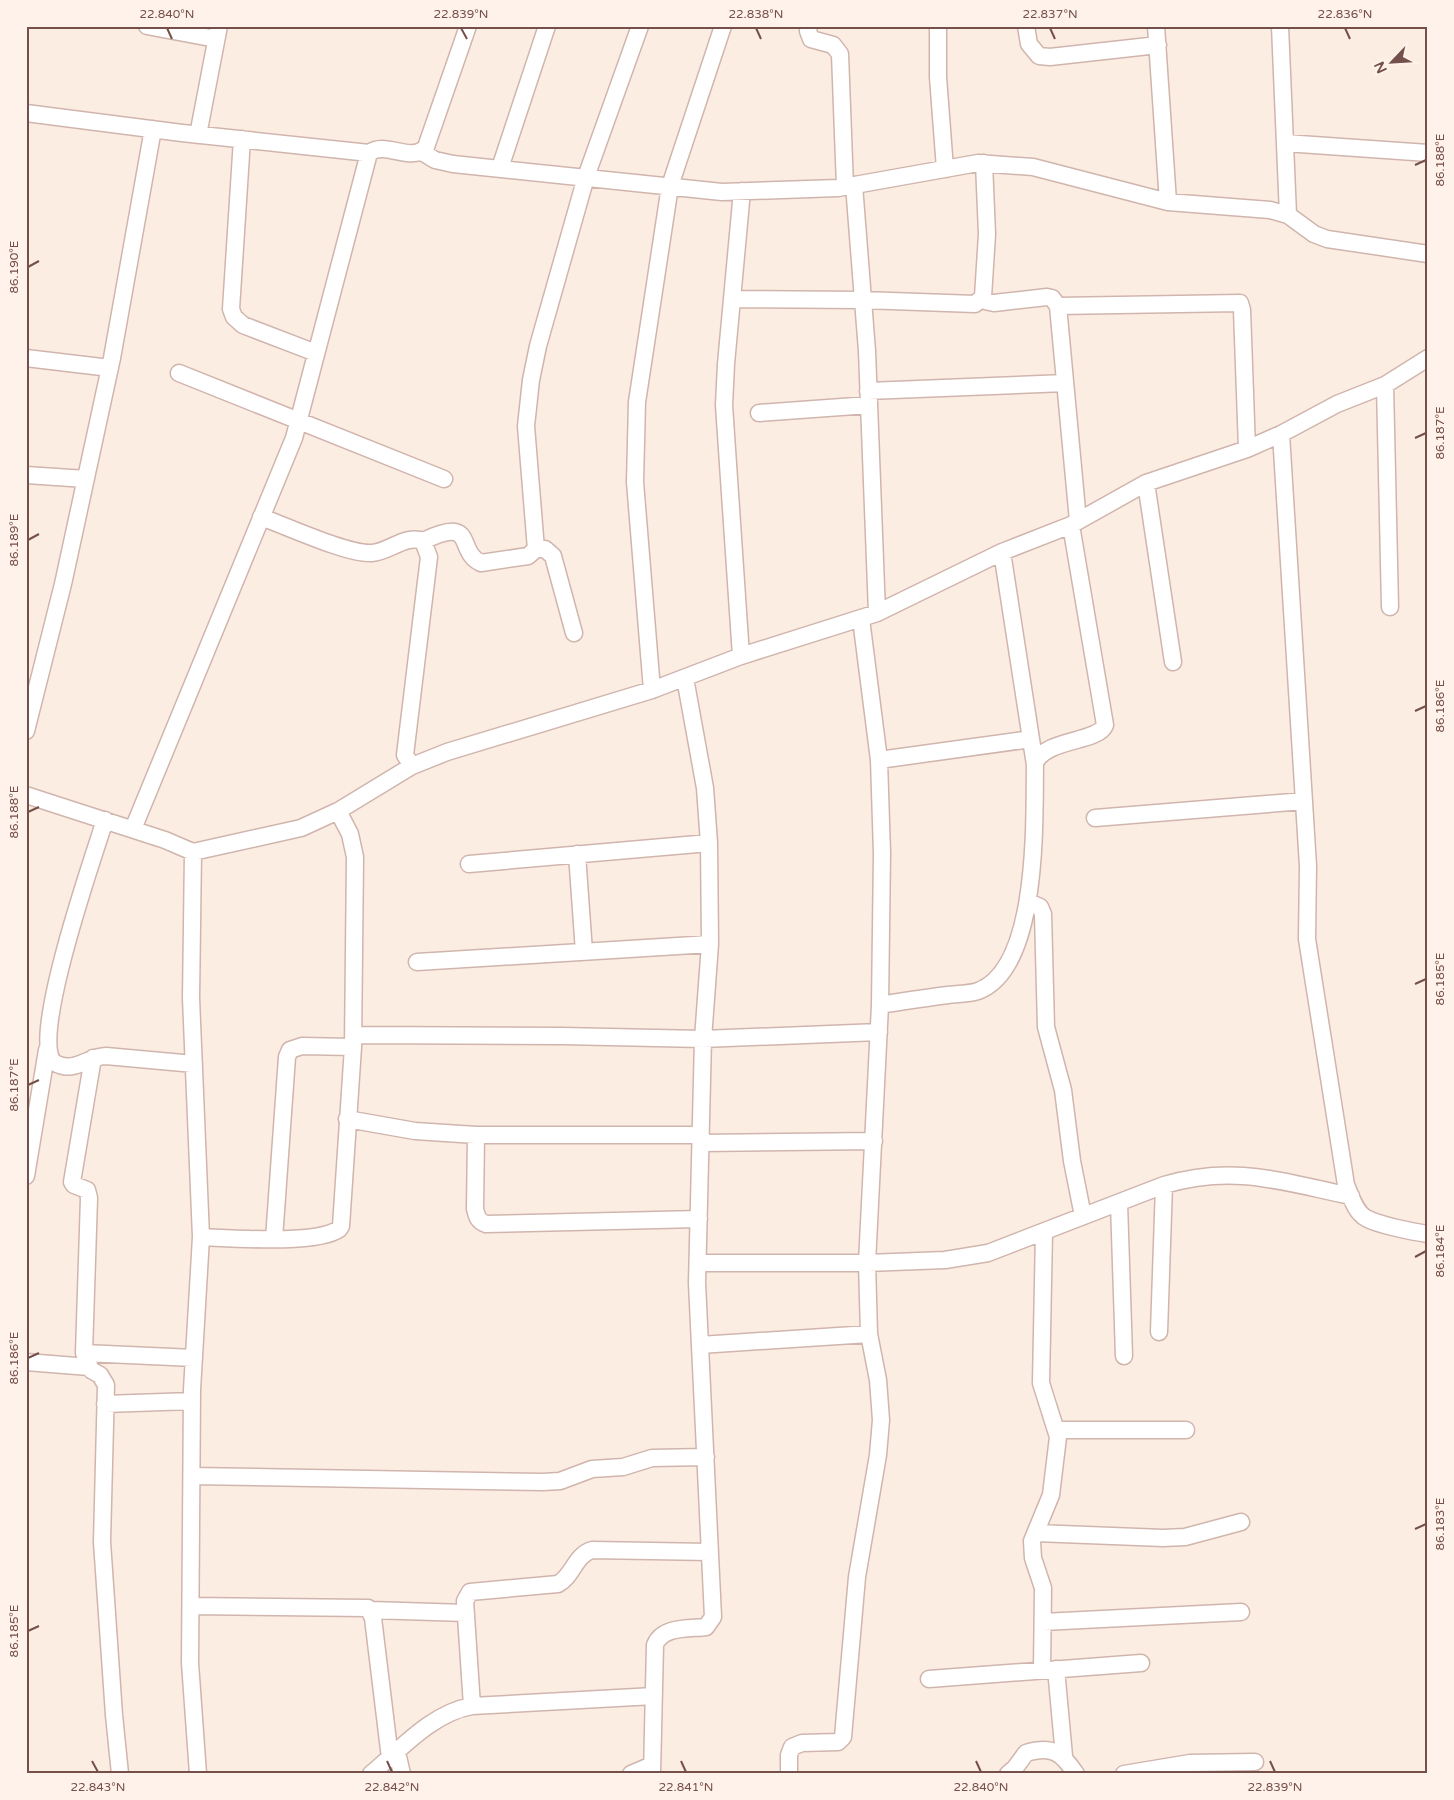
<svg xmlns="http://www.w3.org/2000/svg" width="1454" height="1800" font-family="'Varela Round',sans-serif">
  <rect width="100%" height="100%" fill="#fcede3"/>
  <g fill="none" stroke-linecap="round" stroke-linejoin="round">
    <!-- minor casing -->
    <g stroke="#d0b5ad" stroke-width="19">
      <path id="minor" d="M147,26L216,39
        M809,26L808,31L811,39L833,45L840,54L845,187
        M938,26V77L945,169
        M1026,26L1029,44L1039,56L1050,57L1158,45
        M1156,26L1168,202
        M1280,26L1288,215
        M26,113L182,133L369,153
        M198,135L219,26
        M242,139L231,309L234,317L243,325L316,353
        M1285,143L1428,153
        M422,152L435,160L453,164L722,192L838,188L978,163L1033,167L1168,202L1270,210L1288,215L1314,234L1327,239L1428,254
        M984,163L987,234L983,297L985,301L994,303L1047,297L1052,298L1058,306L1078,521
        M500,168L547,26
        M854,185L867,351L877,613
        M732,299L863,300L975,304L983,297
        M1058,306L1240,303L1242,310L1247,449
        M26,358L110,368
        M179,373L444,479
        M1385,385L1390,607
        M868,391L1065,383
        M759,413L869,405
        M1281,434L1308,866L1307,939L1346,1185C1351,1196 1355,1212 1366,1218C1378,1225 1414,1232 1428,1234
        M26,475L86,479
        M1146,483L1173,662
        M261,517C286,526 349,555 372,553C389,552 406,534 423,541L429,557L405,755L412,766
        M423,541C478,515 455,551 481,563L528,556L536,549L526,426L531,380L538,346L586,177L640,26
        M536,549H545L553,556L574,633
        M1002,552L1035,765
        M741,656L724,405L726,364L742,191
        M652,690L635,482L637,402L670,186L723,26
        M26,731L63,584L112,358L153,129
        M879,760L1031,739
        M26,795L165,840L193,852L301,828L338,811L412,766L447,752L652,690L741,656L877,613L1002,552L1071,525L1146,483L1247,449L1281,434L1337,404L1385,385L1428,358
        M1095,818L1304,801
        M105,820C95,852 27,1046 55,1063C74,1074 88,1056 106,1056L194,1064
        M133,829L294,438L369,153C386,140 411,164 426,147L468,26
        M193,852L191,998L201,1237L192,1390L190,1663L198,1774
        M577,854L584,952
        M469,864L709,843
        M1028,902L1040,907L1043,914L1046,1027L1063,1090L1072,1161L1083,1216
        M417,962L710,944
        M880,1005C903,1001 925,998 948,995C957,994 969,994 978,991C1040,968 1034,818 1035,763C1046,738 1098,743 1105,725L1071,525
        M354,1035L562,1036L703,1039L879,1032
        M93,1058L72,1182L74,1185L87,1190L89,1198L84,1353L91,1370L100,1375L106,1385L102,1542L114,1715L120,1774
        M347,1119L415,1131L476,1135H701
        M476,1135L475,1209C477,1217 478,1221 486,1224L699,1219
        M701,1143L874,1141
        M26,1176L47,1050
        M1119,1203L1124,1356
        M201,1237C230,1238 317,1245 339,1229L341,1226L353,1047L355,857L350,834L338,811
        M274,1239L287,1057L290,1050L302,1046L353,1047
        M698,1263H867L945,1260L988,1253L1164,1185C1235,1164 1282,1182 1351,1196
        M1159,1332L1164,1185
        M700,1345L869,1334
        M84,1353L194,1358
        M26,1362L89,1367
        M105,1404L192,1401
        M1058,1430H1186
        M192,1476L543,1482L560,1481L592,1469L623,1467L652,1458L706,1457
        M1036,1533L1163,1538L1185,1537L1241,1522
        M192,1606L368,1608L373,1618L390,1758
        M371,1610L466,1613
        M1043,1622L1241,1612
        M1056,1669L1064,1756
        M1042,1670L1043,1588L1033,1558L1032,1541L1051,1495L1058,1437L1041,1383L1044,1232
        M929,1679L1141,1663
        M472,1706L465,1601L470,1592L558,1584C573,1576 575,1555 592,1550L710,1552
        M397,1752L402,1774
        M371,1774C402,1748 432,1713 472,1706L654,1696
        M631,1774L652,1765
        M652,1774L655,1645C662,1626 689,1629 706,1627L713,1617L697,1283L703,1039L710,944L709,843L705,788L685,678
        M789,1774V1755L792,1747L802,1743L838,1742L843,1737L857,1577L878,1455L881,1420L878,1380L869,1334L867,1263L880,1005L882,853L879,760L861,619
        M1008,1774L1015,1768L1026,1753C1053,1745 1062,1753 1076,1774
        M1124,1774L1190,1763L1255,1762"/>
    </g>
    <!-- minor -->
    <use href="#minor" stroke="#fff" stroke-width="16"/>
  </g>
  <!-- ticks -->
  <path fill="none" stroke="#754f49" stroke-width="2" d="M167,28L172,39M461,28L467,39M756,28L761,39M1050,28L1055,39M1345,28L1350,39M1415,165L1426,160M28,267L39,261M1415,438L1426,433M28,540L39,534M1415,711L1426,706M28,812L39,807M1415,984L1426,979M28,1085L39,1080M1415,1257L1426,1251M28,1358L39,1353M1415,1529L1426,1524M28,1631L39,1626M92,1761L98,1772M387,1761L392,1772M681,1761L686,1772M976,1761L981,1772M1270,1761L1275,1772"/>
  <!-- border -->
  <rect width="1454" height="1800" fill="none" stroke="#fff2ea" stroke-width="55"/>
  <!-- north arrow -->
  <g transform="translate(1392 62) rotate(245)" stroke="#fff2ea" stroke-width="4" paint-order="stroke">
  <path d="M0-4L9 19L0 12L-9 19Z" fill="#754f49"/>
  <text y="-8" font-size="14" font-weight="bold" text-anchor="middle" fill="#754f49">N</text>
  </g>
  <rect x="28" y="28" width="1398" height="1744" fill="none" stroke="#754f49" stroke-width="2"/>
  <g font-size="12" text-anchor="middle" fill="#754f49">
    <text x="167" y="18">22.840°N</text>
    <text x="461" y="18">22.839°N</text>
    <text x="756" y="18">22.838°N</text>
    <text x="1050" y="18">22.837°N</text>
    <text x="1345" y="18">22.836°N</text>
    <text transform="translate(1440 160) rotate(-90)" y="4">86.188°E</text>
    <text transform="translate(14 267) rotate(-90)" y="4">86.190°E</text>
    <text transform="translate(1440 433) rotate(-90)" y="4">86.187°E</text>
    <text transform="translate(14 540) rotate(-90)" y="4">86.189°E</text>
    <text transform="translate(1440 706) rotate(-90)" y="4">86.186°E</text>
    <text transform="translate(14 812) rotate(-90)" y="4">86.188°E</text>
    <text transform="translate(1440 979) rotate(-90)" y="4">86.185°E</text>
    <text transform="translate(14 1085) rotate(-90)" y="4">86.187°E</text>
    <text transform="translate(1440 1251) rotate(-90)" y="4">86.184°E</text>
    <text transform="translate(14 1358) rotate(-90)" y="4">86.186°E</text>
    <text transform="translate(1440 1524) rotate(-90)" y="4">86.183°E</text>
    <text transform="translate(14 1631) rotate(-90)" y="4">86.185°E</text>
    <text x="98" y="1791">22.843°N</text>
    <text x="392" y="1791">22.842°N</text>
    <text x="686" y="1791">22.841°N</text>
    <text x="981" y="1791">22.840°N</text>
    <text x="1275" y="1791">22.839°N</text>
  </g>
</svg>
